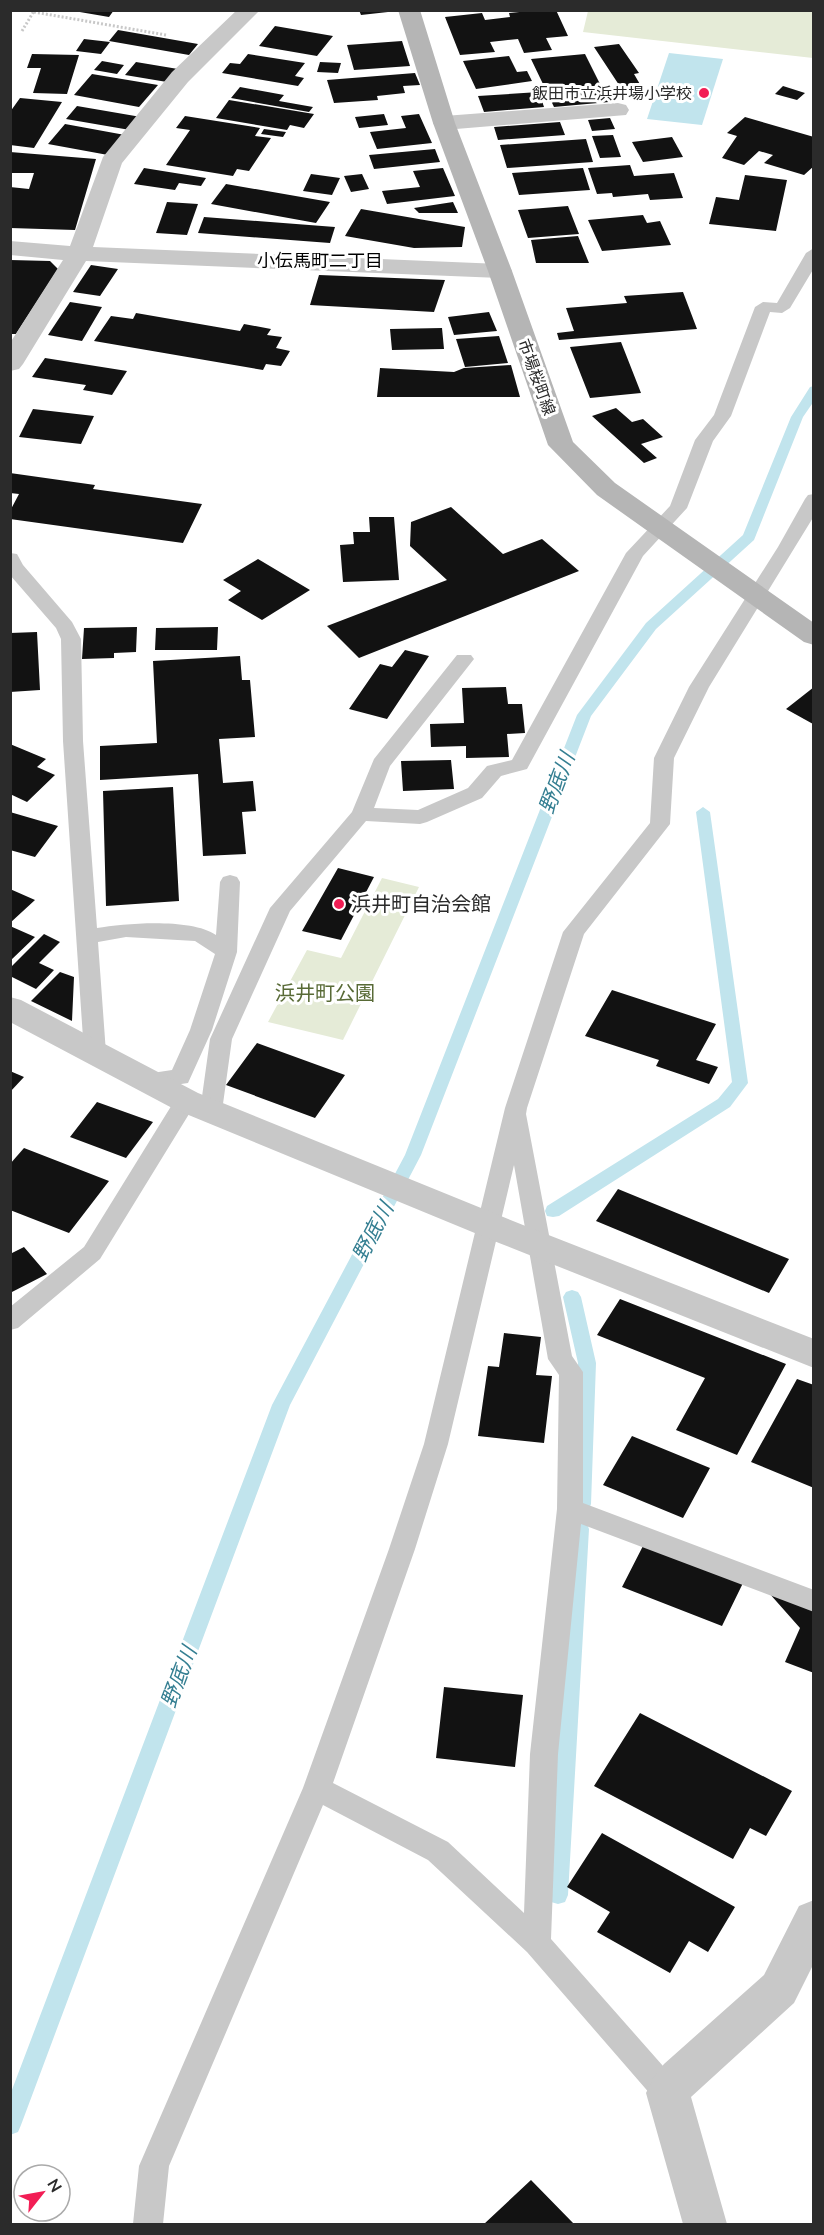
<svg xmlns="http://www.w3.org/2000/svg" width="824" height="2235" font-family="'Nunito Sans','Noto Sans JP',sans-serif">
  <rect width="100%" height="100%" fill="#fff"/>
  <!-- green -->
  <path fill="#e5ebd7" d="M588,11H813V58L583,32Z
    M382,878L419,887L343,1040L268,1022L307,950L341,958Z"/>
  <!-- water -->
  <path fill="#c1e4ed" d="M669,53L723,59L702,125L647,119Z"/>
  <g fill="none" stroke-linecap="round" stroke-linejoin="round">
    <!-- stream -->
    <path fill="#c1e4ed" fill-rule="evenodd" d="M814,386V401L803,417L754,540L656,629L591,716L421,1155L290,1405L21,2125L18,2132L10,2135V2095L272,1405L405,1155L577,715L646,623L743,535L791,417L810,387Z
      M703,807L710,812L748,1083L730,1107L559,1216L553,1217L547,1216L545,1211L547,1206L718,1099L732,1082L696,812Z
      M572,1290L578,1292L581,1297L596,1363L591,1504L589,1509L582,1512L575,1509L573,1504L578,1363L563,1297L566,1292Z
      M580,1521L587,1524L589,1529L568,1895L565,1902L558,1904L551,1902L548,1895L571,1529L573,1524Z"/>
  </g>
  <!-- building -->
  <path fill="#121212" d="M68,10H114L109,17Z
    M359,10H388V12L361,15Z
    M540,10H556L568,36L546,38L552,50L524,53L518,39L490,42L495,52L460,55L445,17L482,13L485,20L510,17L509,13Z
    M275,26L333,36L317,56L259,46Z
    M118,30L198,44L189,55L109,41Z
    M84,39L110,42L101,54L76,51Z
    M402,41L410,66L354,70L347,45Z
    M619,44L639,73L634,74L641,86L621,88L594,47Z
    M32,54L79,55L67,94L33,93L41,68H27Z
    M248,54L305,63L295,76L304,78L298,86L222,73L230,63L240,64Z
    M585,54L609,102L554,107L531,59Z
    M509,56L517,72L527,71L532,81L476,89L463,61Z
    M102,61L124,65L117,74L94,70Z
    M136,62L178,69L167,82L125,75Z
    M320,62L341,63L338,73L317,72Z
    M415,73L420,85L403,86L405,93L377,96L378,100L334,103L327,80Z
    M92,74L158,85L139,107L74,95Z
    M783,86L805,93L797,100L775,94Z
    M240,87L284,95L279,101L313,107L309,112L231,98Z
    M539,92L544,107L484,112L478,96Z
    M20,98L62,102L34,148L10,145V112Z
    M229,100L314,114L304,128L290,125L287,130L216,118Z
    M77,106L141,117L130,130L66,119Z
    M384,114L388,125L359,128L355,117Z
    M419,114L432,143L377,149L370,132L406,128L401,116Z
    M185,116L260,128L255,136L271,138L249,171L237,169L233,176L166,165L190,130L176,128Z
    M745,117L814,137V166L804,175L764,163L773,155L759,151L744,165L722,158L737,136L727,133Z
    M610,118L615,129L592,131L588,120Z
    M560,122L565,135L498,140L494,127Z
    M65,124L125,135L108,155L48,144Z
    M264,129L286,132L283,137L261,134Z
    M613,135L621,157L600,158L592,136Z
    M672,137L683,157L643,162L632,142Z
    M586,139L593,162L507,168L500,145Z
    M435,149L440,162L374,169L369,155Z
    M10,152L96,159L75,230L10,228V187L29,189L34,173H10Z
    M630,165L634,176L674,173L683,198L650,200L648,194L613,197L612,193L597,194L588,168Z
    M144,168L206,178L201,186L179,183L175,190L134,184Z
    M443,168L455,196L387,204L382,191L420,187L413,171Z
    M583,168L590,190L519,195L512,173Z
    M311,174L340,178L332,195L303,191Z
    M362,174L369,189L351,192L344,176Z
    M745,175L787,180L776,231L709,224L716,197L739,200Z
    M226,184L330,202L316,223L211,204Z
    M167,202L198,204L187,235L156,233Z
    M453,202L458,213H419L414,208Z
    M568,206L579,234L528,238L518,210Z
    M361,209L465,227L462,247L414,248L345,236Z
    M643,215L647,223L660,221L671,245L602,251L588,220Z
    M204,217L335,227L330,243L198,233Z
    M578,236L589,263H536L531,240Z
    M10,260L50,261L58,269L16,334H10Z
    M91,265L118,269L100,296L73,292Z
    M319,275L445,280L434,312L310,305Z
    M683,292L697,329L559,340L557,333L574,331L566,308L627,303L624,296Z
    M70,302L102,307L82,341L48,335Z
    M489,312L497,331L454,335L448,317Z
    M136,313L240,331L244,324L271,329L267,335L282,337L276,348L290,351L281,366L266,364L263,370L94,341L111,316L133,319Z
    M442,328L444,349L392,350L390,329Z
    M499,336L508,363L465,367L456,339Z
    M621,342L641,393L590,398L570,347Z
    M45,358L127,371L112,395L83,390L86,385L32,377Z
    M511,365L520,397H377L380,368L454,372L464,368Z
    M616,408L632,422L643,419L663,437L641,444L657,458L644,463L592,416Z
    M33,409L94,416L81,444L19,437Z
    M10,473L95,485L93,489L202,504L183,543L10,519V511L19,494L10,493Z
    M451,507L503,554L542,539L579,571L359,658L327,626L447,580L410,546L411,522Z
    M369,517H394L399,580L343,582L340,545L354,544L353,532H370Z
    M258,559L310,590L262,620L228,600L241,591L223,580Z
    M137,627L136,652L114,653V658L82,659L84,628Z
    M218,627L217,650H155L156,628Z
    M37,632L40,690L10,692V633Z
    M405,650L429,656L387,719L349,709L380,664L392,667Z
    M240,656L242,680H250L255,737L219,739L223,783L253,781L256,811L242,812L246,854L203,856L198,774L100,780V746L157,743L153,661Z
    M506,687L508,704H522L525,733L507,734L509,757L466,758V746L431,747L430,724L464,723L462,688Z
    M814,687V723L813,724L786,709Z
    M10,744L46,759L37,767L55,775L27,802L10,794Z
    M451,760L454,789L403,791L401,761Z
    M173,787L179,901L106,906L103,791Z
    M10,812L58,826L35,857L10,850Z
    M338,868L374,877L341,940L302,931Z
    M10,889L35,900L10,923Z
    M10,926L35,937L10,961Z
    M44,934L60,942L39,963L54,970L36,989L10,976V968Z
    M60,972L74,977L72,1021L31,1001Z
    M612,990L716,1024L696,1060L718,1067L709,1084L656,1066L659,1060L585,1036Z
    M257,1043L345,1075L315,1118L226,1085Z
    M10,1071L24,1077L10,1092Z
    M97,1102L153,1122L126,1158L70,1137Z
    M24,1148L109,1181L69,1233L10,1210V1164Z
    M618,1189L789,1259L769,1293L596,1221Z
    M24,1247L47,1274L10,1293V1254Z
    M620,1299L786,1364L737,1455L676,1430L705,1378L597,1335Z
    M504,1333L541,1337L536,1375L552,1376L544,1443L478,1436L488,1366L499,1367Z
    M797,1379L814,1385V1488L751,1462Z
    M632,1436L710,1468L683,1518L603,1485Z
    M644,1544L743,1583L722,1626L622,1587Z
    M769,1593L814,1610V1673L785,1662L800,1628Z
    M444,1687L523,1695L515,1767L436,1758Z
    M640,1713L792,1791L766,1836L750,1828L733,1859L594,1786Z
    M602,1833L735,1907L708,1952L689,1941L670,1973L597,1932L610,1912L567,1887Z
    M531,2180L574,2224H484Z"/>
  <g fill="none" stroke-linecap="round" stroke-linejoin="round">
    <!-- path -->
    <path stroke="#c8c8c8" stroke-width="3" stroke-dasharray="2 2" stroke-linecap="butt" d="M34,12L166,35
      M22,31L34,11"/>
    <!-- lane -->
    <path fill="#c8c8c8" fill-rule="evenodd" d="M814,248V268L790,308L782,313L770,312L731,416L713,441L687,508L643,556L527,769L501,776L482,798L427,822L420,824L366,821L290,911L232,1039L222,1111L219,1117L211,1119L203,1117L200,1111L210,1039L270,908L352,812L374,759L457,655H471L474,659L390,766L374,808L418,810L468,788L487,766L512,760L626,553L670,506L695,440L714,415L755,307L763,302L777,303L806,253Z
      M814,494V516L709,687L674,758L670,824L584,934L527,1108L526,1114L572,1356L583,1372V1503L814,1590V1612L581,1524L558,1754L551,1939L678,2083L683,2093L678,2103L668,2107L658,2103L527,1952L428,1860L323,1805L169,2166L163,2224H133L139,2166L303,1788L389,1549L424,1444L505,1108L563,932L650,823L654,758L689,687L778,547L805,499L808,495ZM514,1165L548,1359L559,1375L557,1509L530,1754L524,1913L448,1842L333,1783L415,1549L448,1444Z
      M10,553L17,554L23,565L72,622L81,639L83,741L97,928C126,923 192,918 216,935L220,882L223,877L230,875L237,877L240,882L237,952L212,1030L188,1083L147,1089L139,1087L136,1081L139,1075L172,1070L190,1030L215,954L195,941L126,937L98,942L106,1053L103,1059L95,1061L87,1059L84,1053L63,741L61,639L56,628L10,575Z
      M186,1093L194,1095L197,1101L100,1259L18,1328L10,1330V1307L84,1247L178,1095Z"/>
    <!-- street -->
    <path fill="#c8c8c8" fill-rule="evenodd" d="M237,10H260L188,82L122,163L93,247L500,264L509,266L512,271L509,276L500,278L86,261L23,364L19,369L10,371V343L63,260L10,255V241L70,246L103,157L172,72Z
      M618,103L626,105L629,110L626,115L444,130L436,128L433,123L436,118L444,116Z
      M10,997L21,1000L198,1093L523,1225L814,1339V1368L499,1243L174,1109L10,1022Z
      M814,1900V1963L794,2003L691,2097L727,2224H683L646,2093L653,2078L664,2064L764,1975L799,1906Z"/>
    <!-- secondary -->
    <path fill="#b5b5b5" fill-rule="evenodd" d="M398,10H420L455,123L512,271L573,442L615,483L814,623V645L804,642L597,495L548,445L488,271L433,123Z"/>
  </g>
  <!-- markers -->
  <g fill="#f21e55" stroke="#fff" stroke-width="2">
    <circle cx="704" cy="93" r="6"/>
    <circle cx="339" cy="904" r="6"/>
  </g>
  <g text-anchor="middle" stroke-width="6" stroke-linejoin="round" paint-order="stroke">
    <!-- far-poi labels -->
    <g font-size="16" fill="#2b2b2b" stroke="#fff" text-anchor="end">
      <text x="692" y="99">飯田市立浜井場小学校</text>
    </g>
    <!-- far-street labels -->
    <g font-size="16" fill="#2b2b2b" stroke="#fff">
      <text transform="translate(537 377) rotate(70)" y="6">市場桜町線</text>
    </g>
    <!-- far-neighbourhood labels -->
    <g font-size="18" fill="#000" stroke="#fff">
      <text x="320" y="267">小伝馬町二丁目</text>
    </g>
    <!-- poi labels -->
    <g font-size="20" fill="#2b2b2b" stroke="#fff" text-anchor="start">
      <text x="351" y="911">浜井町自治会館</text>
    </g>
    <!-- park labels -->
    <g font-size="20" fill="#586a36" stroke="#fff">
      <text x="325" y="1000">浜井町公園</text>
    </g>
    <!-- water labels -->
    <g font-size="21" font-style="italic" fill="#357f92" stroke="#fff">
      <text transform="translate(557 783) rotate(-69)" y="7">野底川</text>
      <text transform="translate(373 1232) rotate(-62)" y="7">野底川</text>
      <text transform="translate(179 1677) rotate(-69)" y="7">野底川</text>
    </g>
  </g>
  <!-- border -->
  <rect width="824" height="2235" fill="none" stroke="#2b2b2b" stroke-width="24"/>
  <!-- north arrow -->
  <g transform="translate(42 2193) rotate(59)"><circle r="28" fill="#ffffff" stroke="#aaaaaa" stroke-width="1.5"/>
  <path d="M0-4.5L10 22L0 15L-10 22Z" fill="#f21e55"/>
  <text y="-9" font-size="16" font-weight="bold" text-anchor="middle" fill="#2b2b2b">N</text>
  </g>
</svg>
